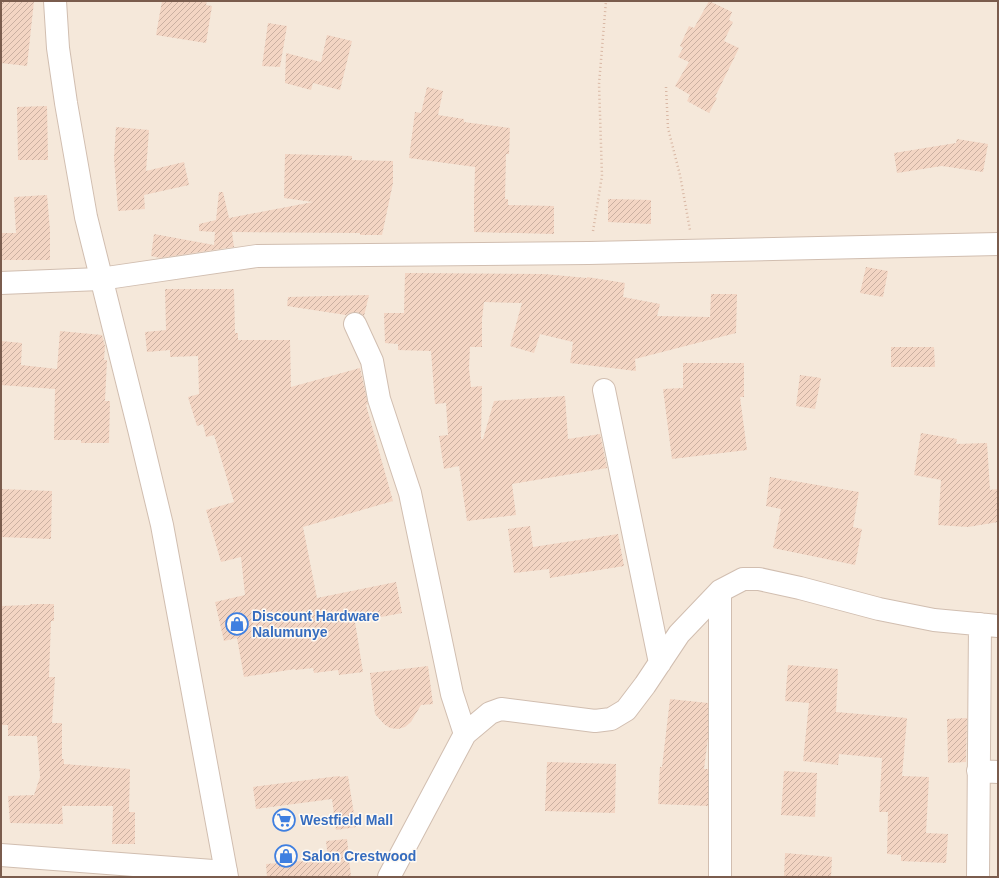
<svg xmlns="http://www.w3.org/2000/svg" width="999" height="878" font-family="Helvetica,sans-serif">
  <defs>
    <pattern id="building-hatch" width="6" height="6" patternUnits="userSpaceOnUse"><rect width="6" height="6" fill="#f3d5c3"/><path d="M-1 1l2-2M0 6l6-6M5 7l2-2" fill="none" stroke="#cab0a1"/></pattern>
  </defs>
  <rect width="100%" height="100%" fill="#fdf6ec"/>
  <!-- residential -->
  <path fill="#f5e8da" d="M1,1H998V877H1Z"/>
  <!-- building -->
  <path fill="url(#building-hatch)" d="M1,1H34L27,66L1,63Z
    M162,1H207L206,5L212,6L206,43L156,35Z
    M709,1L732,12L729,20L733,22L724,41L739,48L715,97L717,98L709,113L687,101L690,95L675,86L689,62L678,57L683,48L680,46L689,26L694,28Z
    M268,23L287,26L280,67L262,66Z
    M327,35L352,41L340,90L313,83L311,90L285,83L286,53L321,62Z
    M427,87L443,91L438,115L464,119V122L510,128L509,154H506L505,199H508V205L554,206V234L474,232V201L475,167L409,158L415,112L421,113Z
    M47,106L48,160H18L17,107Z
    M116,127L149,130L146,171L184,162L189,185L144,195L145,209L118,211L114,158Z
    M957,139L988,144L983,172L942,166L897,173L894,153L956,143Z
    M285,154L352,156V160L393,161V183L382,235H360V233L232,232L234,247L160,258L151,256L154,234L214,245L215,232L199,231V224L216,220L219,192H223L229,218L313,202L284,198Z
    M47,195L50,230V260H1V233H16L14,197Z
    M608,199L651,200V224L608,222Z
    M866,267L888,271L883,297L860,293Z
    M405,273L544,274L587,278V277L625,283L623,297L660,304L657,316L710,317L711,294H737L736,333L635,359L636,371L570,363L573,342L540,334L534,353L510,346L522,303L484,302L482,319V347H470L469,368L471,387L482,386L481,439H483L494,401L565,396L568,439L600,434L607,468L512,484L516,515L467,521L459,466L444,469L439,436L448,435L446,403L435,404L431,351L398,350V344L385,343L384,313H404Z
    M165,289H234L235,333H238V340H290L291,387L360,368L368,404L366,405L393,501L303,527L317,598L396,582L402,613L355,622L363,672L339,675L338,670L314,673L313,668L295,670V669L244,677L237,638L224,641L215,602L245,595L241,557L221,562L206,510L234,502L214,435L206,437L203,424L197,426L188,397L199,394L198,356L170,357V350L147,352L145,332L166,330Z
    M369,295L364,316L362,314L357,312L350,313L346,315L287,306L288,297Z
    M60,331L102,335L105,346L104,360H107L105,401H110L109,443H81V440H54L55,389L1,385V341L22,343L21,365L57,369Z
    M891,347H934L935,367H891Z
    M683,363H744V397H740L747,450L672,459L663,389L683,388Z
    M800,375L821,378L815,409L796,406Z
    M921,433L957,439L956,444L987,443L990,490L998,489V522L968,527L938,525L941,480L914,475Z
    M770,477L859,492L853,527L862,529L855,565L773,548L781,509L766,506Z
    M1,489L52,491L51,539L1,537Z
    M530,526L533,547L618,534L624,566L550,578L549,569L514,573L508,529Z
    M30,604H54V621H51L49,677H55L52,723H62V759H64V764L130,769L129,812H135V844H112L113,806H62L63,824L10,823L8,796L34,795L40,777L37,736H8V725H2L1,606L30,605Z
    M788,665L838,669L836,712L907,718L902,776L929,777L926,833L948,834L946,863L901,861V855L887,854L888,812H879L882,758L839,754L838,765L803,761L809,703L785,701Z
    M428,666L433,704L421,705L411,722L405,727L398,729L390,728L384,724L375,714L370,673Z
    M670,699L708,703V738L704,769H708V806L658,804L660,767H662Z
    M967,718L966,762L948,763L947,719Z
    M547,762L616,764L615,813L545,811Z
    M784,771L817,773L815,817L781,815Z
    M339,776L340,777L348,776L356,827L336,830L332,799L256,809L253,787Z
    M347,839L351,877H267L266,864L328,859L326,841Z
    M785,853L832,857L831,877H784Z"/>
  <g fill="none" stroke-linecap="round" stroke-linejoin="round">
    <!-- minor casing -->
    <g stroke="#d1beb0" stroke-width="24">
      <path id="minor" d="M1,283L100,279L257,256L589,253L998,244
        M355,324L372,361L379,399L410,493L452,694L465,734
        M604,390L660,663
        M978,771L998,772
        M1,855L226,872
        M389,877L465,734L490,713L501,709L595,721L611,719L626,710L645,685L679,634L720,591L743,579H759L800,588L879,609L934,620L998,626
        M720,877V591
        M978,877L980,624"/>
    </g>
    <!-- tertiary casing -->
    <g stroke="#d1beb0" stroke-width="24">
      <path id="tertiary" d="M55,1L58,48L66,103L86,217L139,429L162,525L227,877"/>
    </g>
    <!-- path -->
    <path stroke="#d9b8a5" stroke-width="2.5" stroke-dasharray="1 3" stroke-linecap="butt" d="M666,87L668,128L680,175L690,230
      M593,231L602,176L599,84L606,1"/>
    <!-- minor -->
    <use href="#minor" stroke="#fff" stroke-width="22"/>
    <!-- tertiary -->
    <use href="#tertiary" stroke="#fff" stroke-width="22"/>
  </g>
  <!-- icons -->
  <defs>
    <g id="shop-ring" transform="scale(1.15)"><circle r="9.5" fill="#fffaf3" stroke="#3f7fe0" stroke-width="1.5"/><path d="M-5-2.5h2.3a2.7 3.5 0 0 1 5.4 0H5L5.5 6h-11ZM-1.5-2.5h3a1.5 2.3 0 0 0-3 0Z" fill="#3f7fe0"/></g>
    <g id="supermarket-ring" transform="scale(1.15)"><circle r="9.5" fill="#fffaf3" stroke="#3f7fe0" stroke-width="1.5"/><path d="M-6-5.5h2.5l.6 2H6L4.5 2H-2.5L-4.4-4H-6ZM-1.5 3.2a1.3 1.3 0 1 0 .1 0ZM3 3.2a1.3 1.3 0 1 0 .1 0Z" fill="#3f7fe0"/></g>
  </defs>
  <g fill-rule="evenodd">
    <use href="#shop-ring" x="237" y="624"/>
    <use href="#supermarket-ring" x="284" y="820"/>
    <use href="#shop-ring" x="286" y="856"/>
  </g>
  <g text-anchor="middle" stroke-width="3" stroke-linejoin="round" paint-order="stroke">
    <!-- shop labels -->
    <g font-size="14" font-weight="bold" fill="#366cbe" stroke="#fffaf3" text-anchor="start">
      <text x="252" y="621">Discount Hardware<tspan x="252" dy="16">Nalumunye</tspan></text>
      <text x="300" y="825">Westfield Mall</text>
      <text x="302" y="861">Salon Crestwood</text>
    </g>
  </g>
  <!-- border -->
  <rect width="999" height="878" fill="none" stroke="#7a5c4d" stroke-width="4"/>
</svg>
